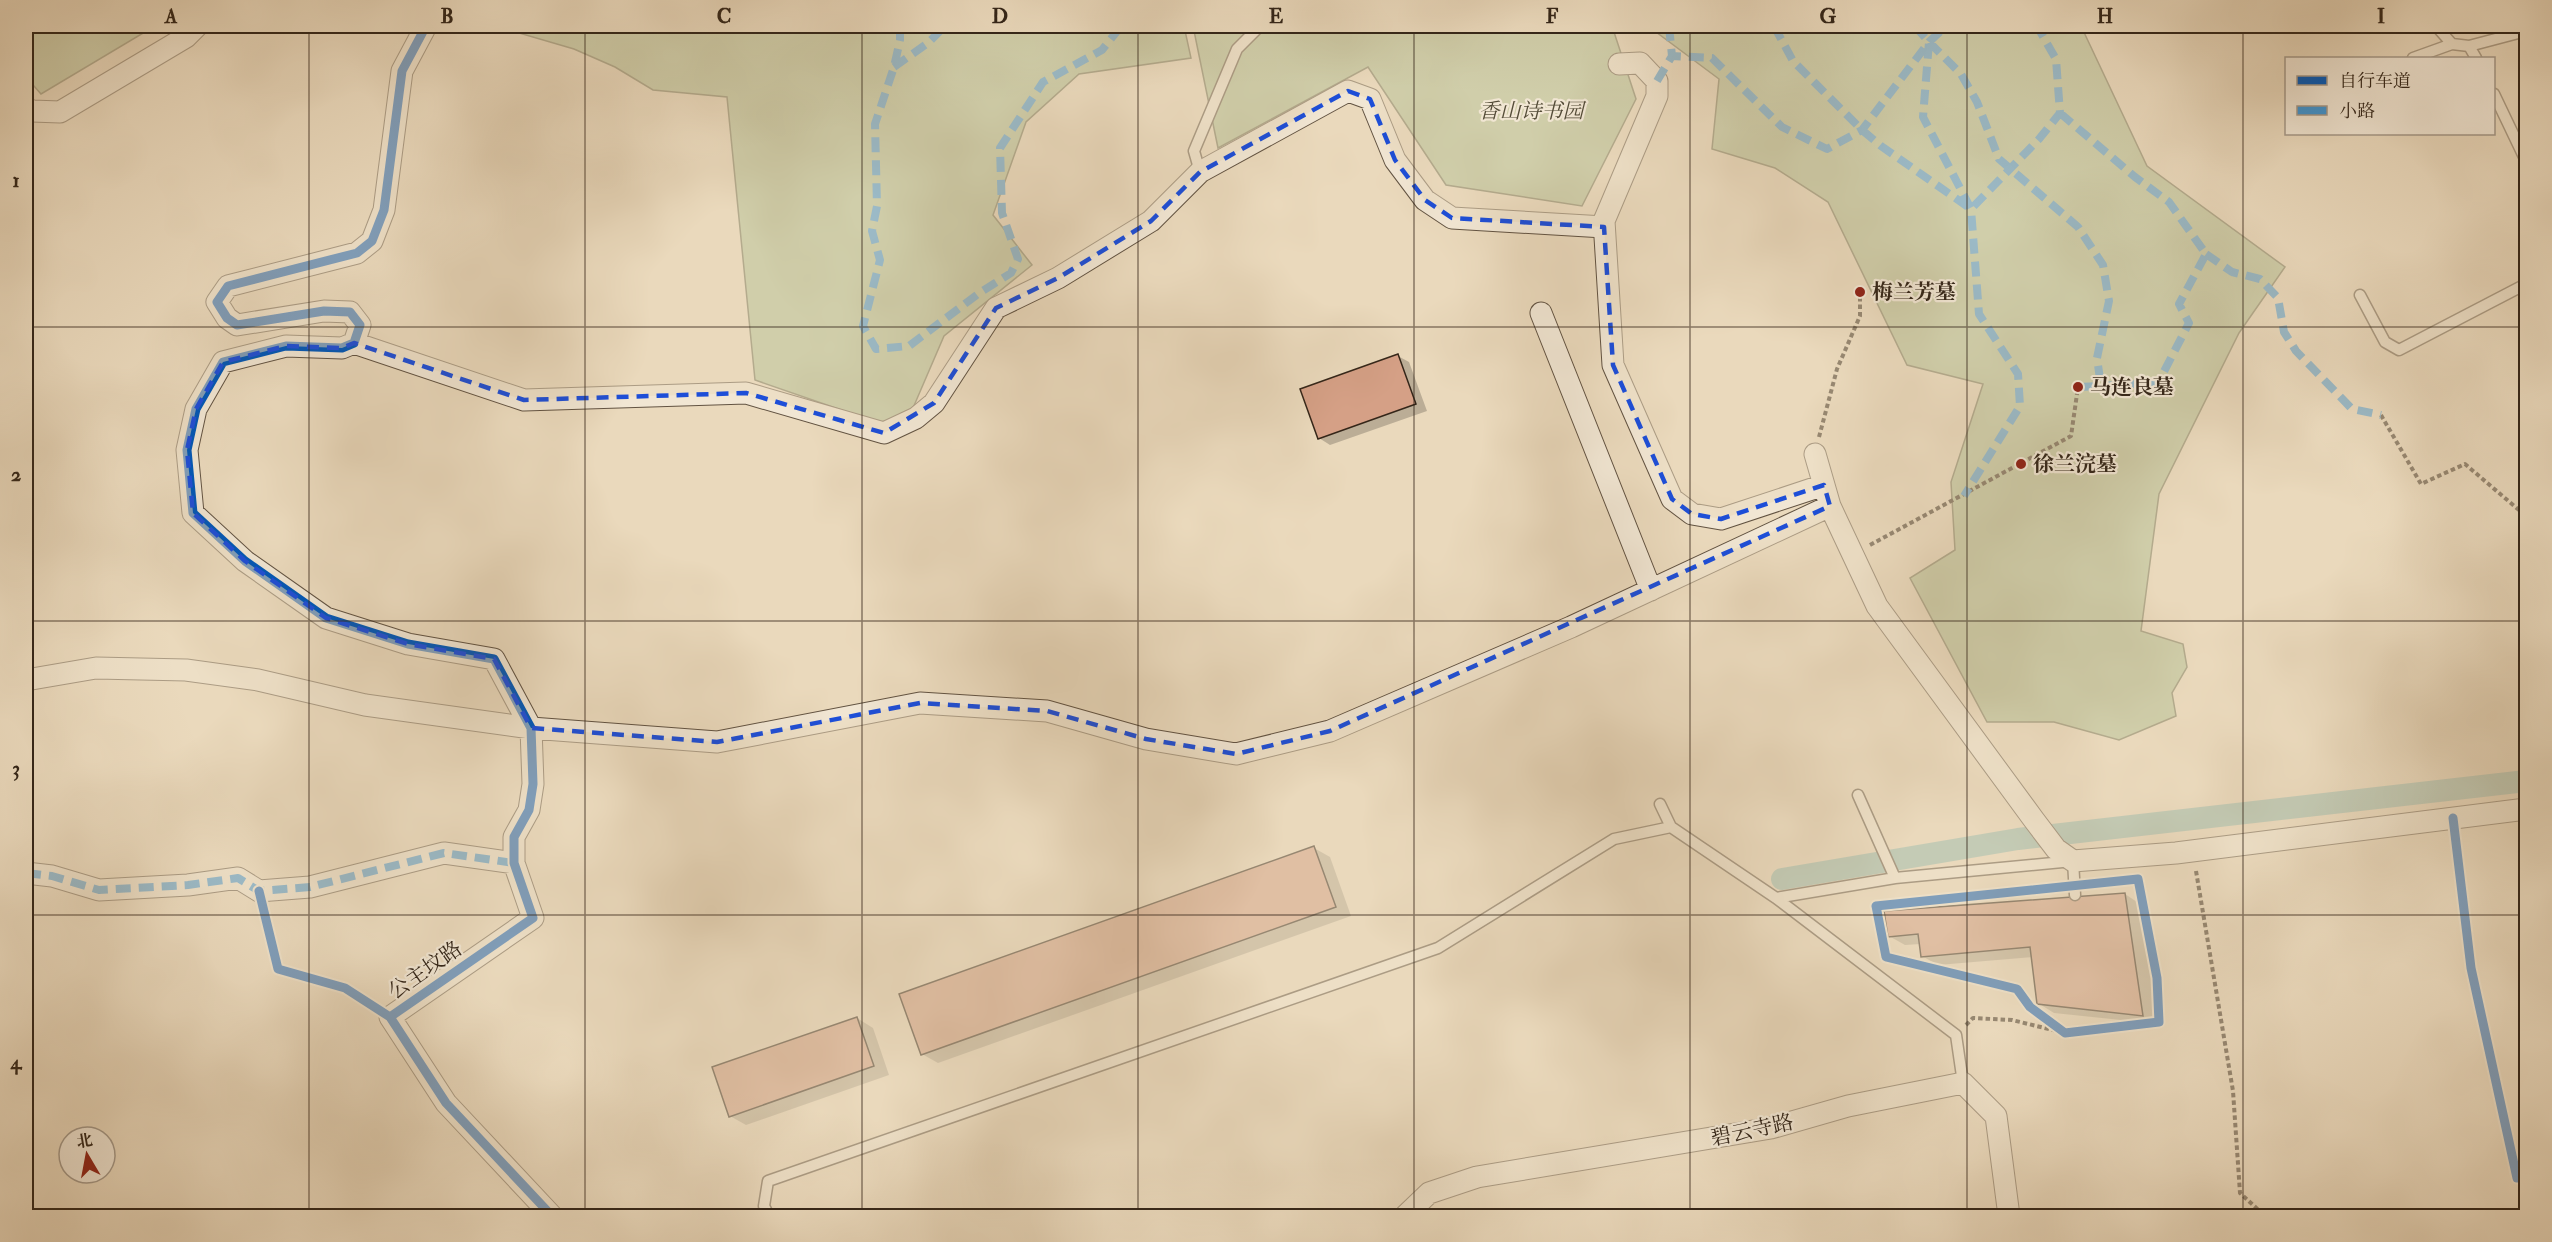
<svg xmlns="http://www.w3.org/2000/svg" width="2552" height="1242" font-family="'IM FELL Double Pica','Noto Serif SC',serif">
  <rect width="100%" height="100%" fill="#ead9bc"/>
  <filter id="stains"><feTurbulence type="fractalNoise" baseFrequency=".00333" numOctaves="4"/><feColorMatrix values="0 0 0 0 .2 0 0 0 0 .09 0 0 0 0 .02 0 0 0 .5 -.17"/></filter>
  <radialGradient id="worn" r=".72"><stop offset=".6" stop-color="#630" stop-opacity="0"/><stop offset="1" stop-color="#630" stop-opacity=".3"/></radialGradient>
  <!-- green -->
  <path fill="#b2c094" stroke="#737356" stroke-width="1.5" d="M26,26H155L41,94L26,77Z
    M495,26H1184L1191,58L1079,74L1026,122L993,215L1032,265L944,336L910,415L882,424L755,380L727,97L653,90L615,67L574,49Z
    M1193,26H1612L1636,99L1582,206L1446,185L1368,67L1218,148Z
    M1648,26H2081L2147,166L2285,267L2239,333L2159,494L2141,631L2183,644L2187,667L2172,693L2176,716L2119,740L2054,722H1987L1910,578L1955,550L1951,482L1983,384L1907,365L1828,202L1775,168L1712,149L1719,79Z"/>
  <!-- shadow -->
  <path fill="#0003" d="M1398,356L1409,362L1427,411L1330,445L1319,438Z
    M1314,848L1330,857L1351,916L938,1063L922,1054Z
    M2125,894L2140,904L2159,1024L2054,1013L2038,1003L2033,957L1938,965L1922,956L1921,944L1905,945L1889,936Z
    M857,1018L873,1028L889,1075L746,1125L730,1116Z"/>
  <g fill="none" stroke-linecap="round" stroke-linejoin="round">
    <!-- canal -->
    <path stroke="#98baae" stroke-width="22" d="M1782,879L2018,839L2526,781"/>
  </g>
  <!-- building -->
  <path fill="#d5a086" stroke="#342619" stroke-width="1.5" d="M1398,354L1416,404L1318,439L1300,389Z
    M1314,846L1336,907L921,1055L899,994Z
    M2125,893L2143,1016L2037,1004L2030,947L1921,957L1918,934L1888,937L1884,911Z
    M857,1017L874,1066L729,1117L712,1067Z"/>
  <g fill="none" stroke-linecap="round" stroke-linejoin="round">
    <!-- lane casing -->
    <g stroke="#625342" stroke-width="13">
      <path id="lane" d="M2436,26L2452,44L2469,46L2526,31
        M2469,46L2476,58
        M2413,58L2452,44
        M2494,94L2526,161
        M1200,172L1194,151L1237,49L1260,26
        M2360,295L2385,342L2399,350L2526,284
        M1858,795L1895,878
        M1660,804L1671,827
        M1776,898L1956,1035L1963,1083
        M769,1216L764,1206L768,1181L1438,948L1614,839L1671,827L1776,898L1895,878L2073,861L2075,895"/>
    </g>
    <!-- street casing -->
    <g stroke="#625342" stroke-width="23">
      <path id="street" d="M426,26L402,71L384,210L372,241L357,253L228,286L217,302L227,318L237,325L324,311L350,312L360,325L354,343L342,348L286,346L223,362L196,409L187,450L193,513L245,561L326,618L408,644L494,659L531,728L533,784L529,810L514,837V863L533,918L390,1017L446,1103L552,1216
        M1619,64L1640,63L1657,81V96L1604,221L1613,365L1672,499L1692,514L1721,519L1824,485
        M26,108L32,111L60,112L186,37L197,26
        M1541,313L1651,590
        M354,343L524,400L746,393L884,433L916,418L934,403L996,308L1058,278L1151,221L1200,172L1348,91L1370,99L1395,160L1425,200L1452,218L1604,227
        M1815,454L1830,506L1877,606L2034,820L2056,849L2073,861L2176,853L2526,809
        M26,680L96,668L186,670L258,680L365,705L531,728L717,742L920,703L1047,711L1146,739L1236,754L1330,731L1571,627L1830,506
        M26,873L52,876L99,890L188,885L238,878L259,891L310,887L444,853L514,863
        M1405,1216L1429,1193L1477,1177L1771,1128L1848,1106L1963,1083L1996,1116L2009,1216"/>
    </g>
    <!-- path -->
    <path stroke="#342619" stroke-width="4" stroke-dasharray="4.5 3" stroke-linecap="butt" d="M2381,415L2421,484L2465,464L2526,516
      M1819,437L1837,369L1860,316V292
      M1870,545L2071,436L2078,387
      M2196,871L2233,1091L2240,1193L2265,1216
      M1966,1025L1973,1018L2012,1020L2065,1033"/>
    <!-- lane -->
    <use href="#lane" stroke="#f1e6d3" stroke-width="10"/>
    <!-- street -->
    <use href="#street" stroke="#f1e6d3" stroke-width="21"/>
    <!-- quiet -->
    <path stroke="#3d95d4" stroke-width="8" stroke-dasharray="15 8" stroke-linecap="butt" d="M900,26V40L894,67L875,124L877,206L872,231L880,260L863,326L876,349L909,346L978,294L1011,273L1018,259L1002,213L1000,148L1043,82L1102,50L1121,26
      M1669,26L1672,56
      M1774,26L1793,61L1862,130L1881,146L1971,209L2039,139L2060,113L2056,59L2037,26
      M1915,26L1929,42L1923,117L1971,209L1979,314L2018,374L2020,406L1964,496
      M1929,42L1961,74L1977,102L1999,159L2078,227L2103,265L2109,301L2097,358L2101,386
      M894,67L928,43L945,26
      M1657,81L1672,56L1712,58L1782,127L1827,149L1862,130L1929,42L1946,26
      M2060,113L2135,177L2169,202L2206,254L2179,304L2189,323L2158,383L2078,387
      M2206,254L2232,272L2260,279L2278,298L2284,332L2296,351L2352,409L2381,415
      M26,873L52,876L99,890L188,885L238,878L259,891L310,887L444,853L514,863"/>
    <!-- cycleway casing -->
    <g stroke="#f1e6d3" stroke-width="13">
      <path id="cycleway" d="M426,26L402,71L384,210L372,241L357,253L228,286L217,302L227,318L237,325L324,311L350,312L360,325L354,343L342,348L286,346L223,362L196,409L187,450L193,513L245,561L326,618L408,644L494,659L531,728L533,784L529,810L514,837V863L533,918L390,1017L446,1103L552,1216
        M2453,818L2471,968L2517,1178L2526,1177
        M2138,879L2157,978L2159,1022L2065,1033L2030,1007L2017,989L1886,957L1876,906Z
        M259,891L278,969L345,988L390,1017"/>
    </g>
    <!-- cycleway -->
    <use href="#cycleway" stroke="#0057b8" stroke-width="9"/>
  </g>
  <!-- marked area -->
  <path d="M0 0H2552V1242H0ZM1348,91L1370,99L1395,160L1425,200L1452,218L1604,227L1613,365L1672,499L1692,514L1721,519L1824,485L1830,506L1330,731L1236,754L1146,739L1047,711L920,703L717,742L531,728L494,659L408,644L326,618L245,561L193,513L187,450L196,409L223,362L286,346L342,348L354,343L524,400L746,393L884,433L934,403L996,308L1058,278L1151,221L1200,172Z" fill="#ead9bc" fill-opacity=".55" fill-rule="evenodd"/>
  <path fill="none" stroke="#1d4ed8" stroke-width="4.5" stroke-dasharray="12 8" stroke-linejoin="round" d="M1348,91L1370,99L1395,160L1425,200L1452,218L1604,227L1613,365L1672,499L1692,514L1721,519L1824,485L1830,506L1330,731L1236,754L1146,739L1047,711L920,703L717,742L531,728L494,659L408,644L326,618L245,561L193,513L187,450L196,409L223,362L286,346L342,348L354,343L524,400L746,393L884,433L934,403L996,308L1058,278L1151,221L1200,172Z"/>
  <!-- grid -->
  <path fill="none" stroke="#342619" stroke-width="1.5" stroke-opacity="0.55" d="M309,26V1216M585,26V1216M862,26V1216M1138,26V1216M1414,26V1216M1690,26V1216M1967,26V1216M2243,26V1216M26,327H2526M26,621H2526M26,915H2526"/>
  <!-- markers -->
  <g fill="#8f2418" stroke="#f1e6d3" stroke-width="2">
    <circle cx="1860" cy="292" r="6"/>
    <circle cx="2078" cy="387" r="6"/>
    <circle cx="2021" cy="464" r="6"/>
  </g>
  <g text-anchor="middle" stroke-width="4.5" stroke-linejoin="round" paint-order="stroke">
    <!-- park labels -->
    <g font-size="21" font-style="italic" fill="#544c38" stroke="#f1e6d3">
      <text x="1531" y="118">香山诗书园</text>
    </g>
    <!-- poi labels -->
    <g font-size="21" font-weight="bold" fill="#342619" stroke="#f1e6d3" text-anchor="start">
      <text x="1872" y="299">梅兰芳墓</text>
      <text x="2090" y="394">马连良墓</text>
      <text x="2033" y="471">徐兰浣墓</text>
    </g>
    <!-- street labels -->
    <g font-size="21" fill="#342619" stroke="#f1e6d3">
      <text transform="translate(425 970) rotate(-35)" y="7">公主坟路</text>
      <text transform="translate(1752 1130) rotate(-12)" y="7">碧云寺路</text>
    </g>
  </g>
  <!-- margin -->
  <rect width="2552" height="1242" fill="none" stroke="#ead9bc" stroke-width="66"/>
  <!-- legend -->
  <rect x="2285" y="57" width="210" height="78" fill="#f1e6d3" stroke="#a59989" stroke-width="1.5"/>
  <rect x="2297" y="76" width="30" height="9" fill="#0057b8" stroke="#a59989" stroke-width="1.5"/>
  <text x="2339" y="87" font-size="18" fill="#342619">自行车道</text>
  <rect x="2297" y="106" width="30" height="9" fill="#3d95d4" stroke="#a59989" stroke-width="1.5"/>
  <text x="2339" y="117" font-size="18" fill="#342619">小路</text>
  <!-- north arrow -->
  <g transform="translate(87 1155) rotate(350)"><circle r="28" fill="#f1e6d3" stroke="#a59989" stroke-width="1.5"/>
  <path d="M0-4.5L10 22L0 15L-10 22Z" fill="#8f2418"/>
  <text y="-9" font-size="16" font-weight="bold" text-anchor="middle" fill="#342619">北</text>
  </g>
  <rect x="33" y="33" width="2486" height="1176" fill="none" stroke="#342619" stroke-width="2"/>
  <g font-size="20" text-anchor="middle" font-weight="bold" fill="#342619">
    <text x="171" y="23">A</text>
    <text x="447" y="23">B</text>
    <text x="724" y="23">C</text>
    <text x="1000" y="23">D</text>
    <text x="1276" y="23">E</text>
    <text x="1552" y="23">F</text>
    <text x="1828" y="23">G</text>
    <text x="2105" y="23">H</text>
    <text x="2381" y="23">I</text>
    <text x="16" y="187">1</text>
    <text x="16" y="481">2</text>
    <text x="16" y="775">3</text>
    <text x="16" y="1069">4</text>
  </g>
  <rect width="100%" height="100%" filter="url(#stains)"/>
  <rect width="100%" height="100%" fill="url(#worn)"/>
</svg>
